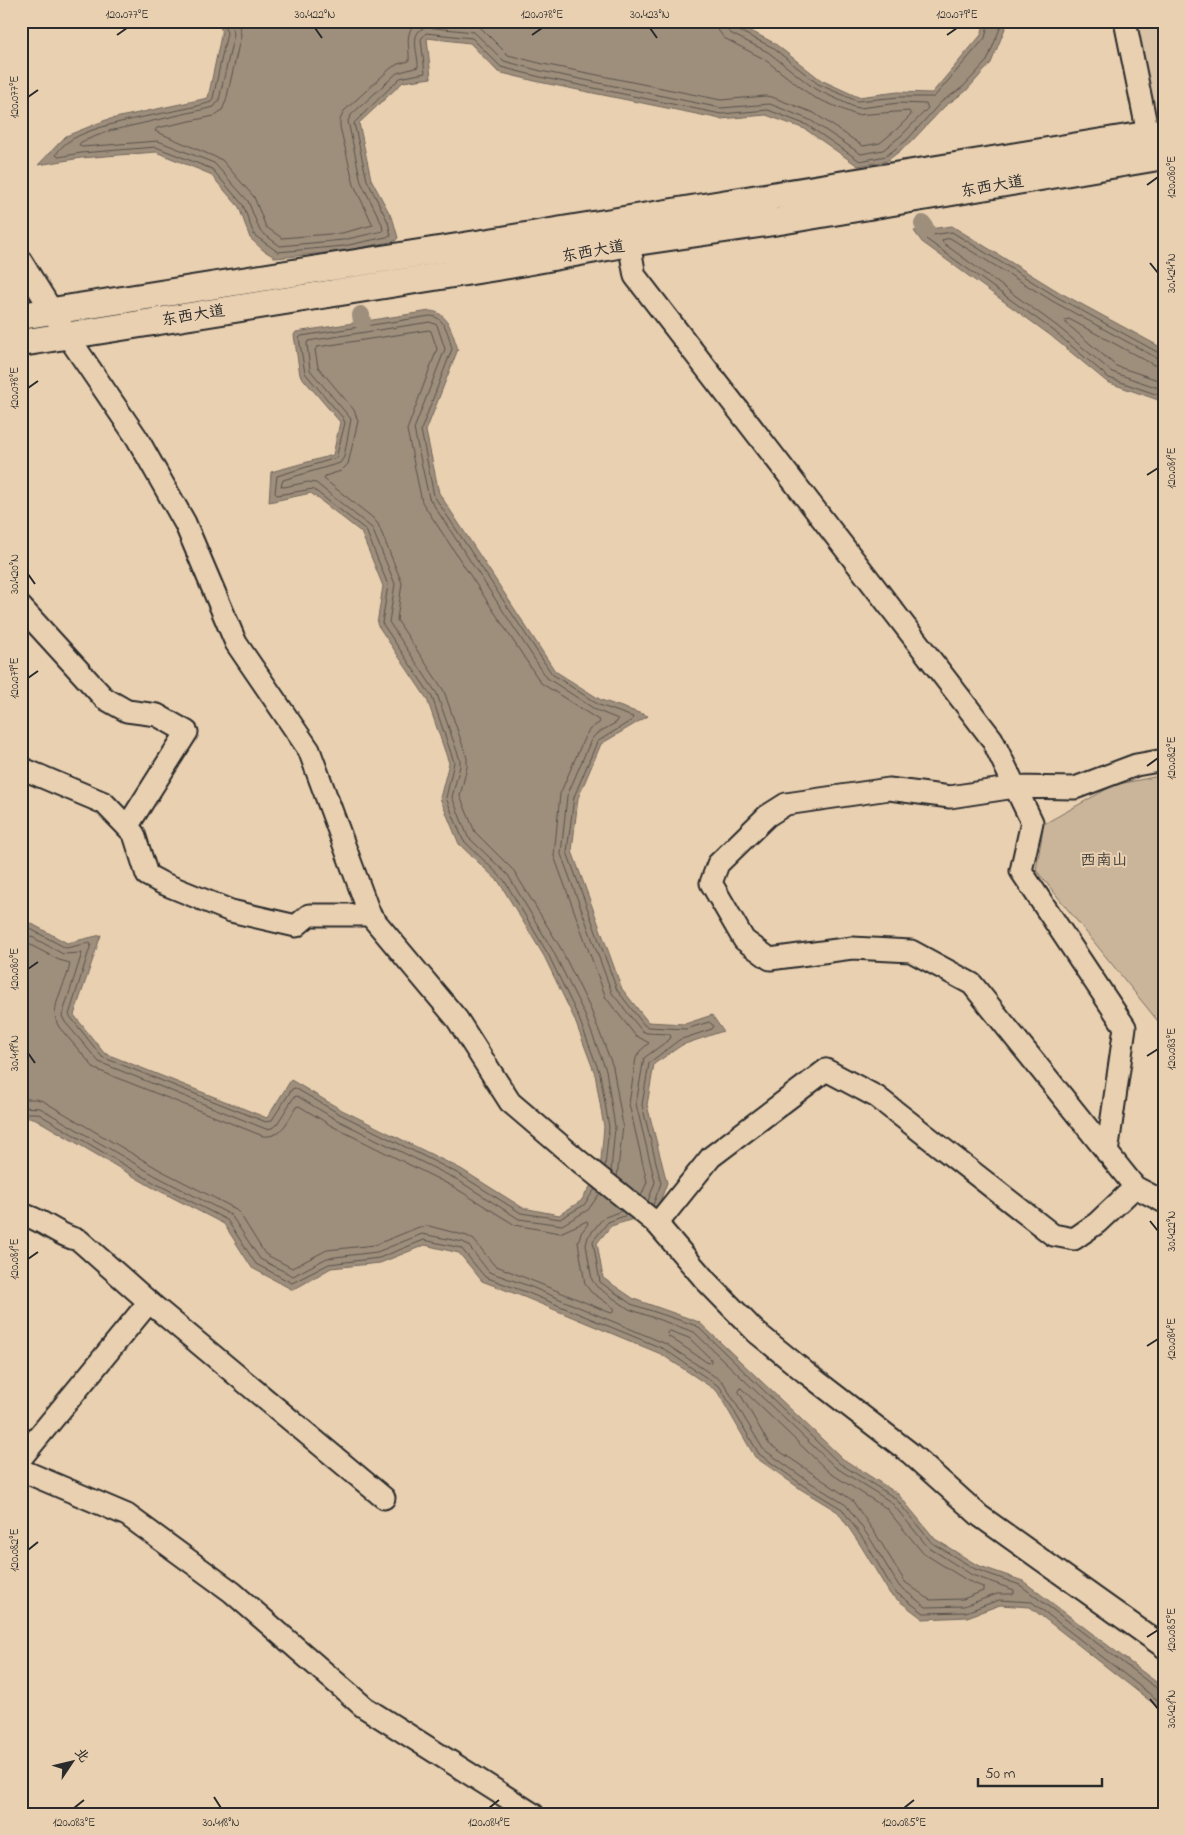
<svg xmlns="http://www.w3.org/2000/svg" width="1185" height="1835" font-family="'Indie Flower','LXGW WenKai TC',sans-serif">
  <rect width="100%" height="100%" fill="#e9d0b1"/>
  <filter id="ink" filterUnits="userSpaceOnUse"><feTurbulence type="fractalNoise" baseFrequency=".02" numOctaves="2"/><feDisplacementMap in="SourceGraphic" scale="10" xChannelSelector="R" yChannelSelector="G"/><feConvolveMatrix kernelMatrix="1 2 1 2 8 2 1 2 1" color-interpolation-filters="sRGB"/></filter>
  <g filter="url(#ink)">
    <!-- built -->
    <path fill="#d9c2a6" d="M1125,21H1164V136L1143,112Z"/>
    <!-- green -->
    <path fill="#cab59b" stroke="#7a7063" d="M1164,775V1026L1161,1025L1036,870L1044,824L1114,785Z"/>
    <!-- water -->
    <path fill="#9e8e7c" stroke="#70665c" d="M217,21H732L774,43L821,80L858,97L898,92L932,93L981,35L985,21H1008L991,63L966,91L945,106L910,143L887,161L858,166L805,129L766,115L721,119L539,82L498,72L470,43L427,38L431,78L403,82L359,123L371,179L393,220L398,238L395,241L345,251L276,258L263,250L250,238L239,207L210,174L156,152L81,158L38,165L66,136L106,120L208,98L222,31Z
      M952,226L1059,292L1164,349V402L1107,382L1050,335L922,242L914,231Z
      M430,311C449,312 452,334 458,349L426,431L439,493L555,671L601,700L648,716L601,744L578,798L572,851L622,989L648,1022L685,1024L712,1015L723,1031L682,1045L654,1064L647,1105L667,1183L656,1212L611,1226L597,1243L603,1278L634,1299L699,1322L843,1459L898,1494L935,1539L977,1565L1023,1581L1164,1688V1712L1030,1607L1000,1605L967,1617L923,1619L890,1594L861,1546L838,1512L802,1490L755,1457L717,1391L661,1354L524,1297L482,1281L459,1253L425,1245L380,1263L331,1268L293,1290L252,1268L224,1224L150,1186L34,1118H21V918L67,943L101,935L74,1015L104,1053L267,1118L291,1080L340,1109L461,1169L523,1208L559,1215L581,1201L600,1171L604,1127L595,1074L574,1018L544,956L499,882L459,844L440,798L449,763L427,699L377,624L383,586L361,532L311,493L269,502L271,472L333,455L340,422L300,375L294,335L296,332Z"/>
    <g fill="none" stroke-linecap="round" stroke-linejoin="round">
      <!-- shore -->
      <path stroke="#59534b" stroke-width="1" d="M223,21L227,33L213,98L211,102C176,115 72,121 56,155L59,157L81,153L156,147L212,169L243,205L254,235L278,252L344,246L391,236L388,222L367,180L354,123L400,78L425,73L421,39L426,33L472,38L501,67L540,77L721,114L768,110L807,125L860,161L886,156L907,140L941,102L963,87L987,61L1003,21
        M230,21L234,34L219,100L214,107L109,131L81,142L79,145L82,147L158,141L214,163L248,201L260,231L280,246L343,240L383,231L382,224L361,182L348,121L351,115L397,73L418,67C419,54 408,34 425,27L474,32L504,61L541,71L721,108L770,104L810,120L861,154L883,150L902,135L928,108L926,104L899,103L860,108L854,107L815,89L768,52L730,33L726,28L724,21
        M238,21L241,35L226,101L222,110L214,116L157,128L155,131L222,160L254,197L266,227L282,238L342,233L373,225L354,185L340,127V120L344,111L391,68L398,64L409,61C410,46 403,32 418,21
        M449,21L479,26L508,55L543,64L721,100L765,96L772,97L814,113L863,146L880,143L897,129L911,115L909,111L856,115L813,97L764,59L724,38L718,30L717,21
        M731,21L733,28L772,47L818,84L857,101L899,97H934L985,38L989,21
        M1164,353H1159L1057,297L952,232L925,236L926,239L1054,331L1109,378L1164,397
        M1164,360L1157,358L1054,302L950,238L942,240L943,243L1057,326L1112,372L1164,390
        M1164,367L1154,365L1069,319L1065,320L1066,323L1116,366L1164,382
        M21,924L66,948L89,943L91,944L69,1015L102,1057L266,1122L272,1120L292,1089L295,1088L338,1113L459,1174L521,1213L560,1219L584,1205L595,1189
        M21,931L63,954L82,953L62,1016L65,1022L99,1062L266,1129L272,1128L277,1124L294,1097L297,1096L335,1119L456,1179L519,1219L562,1225L588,1210L600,1193
        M21,940L59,960L70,963C68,983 47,1007 59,1027L95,1069L263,1136C281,1138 288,1121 296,1107L299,1106L332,1126L452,1186L515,1225L560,1233L587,1221L588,1224L581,1233L578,1242L585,1284L591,1292L614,1308L615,1311L611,1313L494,1265L474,1240L467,1236L429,1226L419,1227L375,1245L327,1250L292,1268L265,1254L240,1214L234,1208L160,1170L43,1101L36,1099H21
        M21,1107L40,1108L156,1176L231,1215L260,1259L293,1276L327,1258L377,1252L422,1234L463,1242L468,1245L489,1272L529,1286L666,1344L723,1382L763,1449L808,1481L846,1505L871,1540L899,1586L926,1607L964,1606L997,1594H1014V1590L972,1575L928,1547L891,1502L835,1467L694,1332L629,1309L597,1287L592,1280L586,1245L588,1237L603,1218L621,1211
        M21,1113H37L153,1182L227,1220L256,1264L292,1283L329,1264L379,1258L424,1240L461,1248L485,1277L526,1292L664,1349L720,1387L759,1454L804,1486L842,1509L866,1543L894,1591L924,1613L966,1612L999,1600L1032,1602L1164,1705
        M605,1167L609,1127L600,1074L578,1016L548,954L504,880L463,840L446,798L454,762L432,697L382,623L388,585L366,530L313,489L277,495L275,493L277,476L336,458L345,423L343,418L305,373L299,338L301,336L430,316C445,316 449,337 452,349L421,430L434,496L552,674L599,705L633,717L632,720L597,742L574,797L567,852L617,990L644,1025L648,1027L686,1029L709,1022L714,1026L712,1029L679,1040L649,1063L642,1105L661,1183L653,1205
        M611,1171L615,1127L606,1070L584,1013L553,951L508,875L468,837L452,797L460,766V760L437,694L389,622L395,584L372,528L316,483L308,482L284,487L281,486L283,480L340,463L344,457L351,419L310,370L307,344L308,341L430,322L437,325L445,349L414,429L429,498L547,678L596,710L618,719L617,722L596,734L591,740L567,796L561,854L612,993L642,1031L647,1033L669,1034L671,1036L670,1039L644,1058L636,1104L655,1182L648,1201
        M617,1177L623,1126L613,1067L591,1010L560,947L514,871L475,832L460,796L467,767V758L444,691L397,620L402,583L378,524L373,518L324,479L325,476L341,471L348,464L358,421L354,410L318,367L315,350L317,347L429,330L431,331L437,349L407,430L422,502L541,683L600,721L599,723L590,729L585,736L560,794L554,856L606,998L635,1035L649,1043L640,1051L636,1058L629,1104L647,1182L641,1196
        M627,1215L608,1222L593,1241L600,1282L631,1304L697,1326L839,1463L895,1498L932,1543L975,1569L1020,1585L1159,1690L1164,1691
        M670,1331L689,1338L711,1359V1362L708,1363L668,1336L667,1333Z
        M741,1388L830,1473L886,1508L923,1553L968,1581L983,1587V1591L963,1599L930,1600L905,1582L877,1536L852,1500L769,1444L739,1392Z"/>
      <!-- canal -->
      <path stroke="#9e8e7c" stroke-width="18" d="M923,224L926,230
        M361,315L362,321"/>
      <!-- minor casing -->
      <g stroke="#2b2b2b" stroke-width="25">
        <path id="minor" d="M1125,21L1148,134
          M629,243L635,276L992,739L1032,822L1021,871L1125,1027L1107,1153
          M21,261L67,335L137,438L185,523L236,643L309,750L370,915L457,1019L510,1102L579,1161L657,1224L706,1281L756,1332L805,1372L910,1453L980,1516L1164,1647
          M21,607L104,698L127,711L157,715L187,732L127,827
          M1164,760L1136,765L1075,788L1015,787L950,797L889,789L786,804L767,816L718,864L711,883L744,940L770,959L852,948L911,951L972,984L1135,1187L1164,1202
          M21,768L104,803L134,834L147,875L162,883L231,911L296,926L309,915H370
          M21,1214C43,1219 58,1236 79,1240L149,1302L384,1498
          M657,1224L711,1157L826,1070L877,1097L1053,1235L1074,1239L1097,1223L1135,1187
          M21,1458L149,1302
          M21,1470L127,1515L232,1592L364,1707L533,1814"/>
      </g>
      <!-- major casing -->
      <g stroke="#2b2b2b" stroke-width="30">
        <path id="major" d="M21,316L502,240L1164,132
          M21,343L509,265L629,243L780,221L1164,156"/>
      </g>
      <!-- minor -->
      <use href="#minor" stroke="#e9d0b1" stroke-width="21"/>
      <!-- major -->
      <use href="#major" stroke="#e9d0b1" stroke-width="26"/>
    </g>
  </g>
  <!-- ticks -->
  <path fill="none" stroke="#2b2b2b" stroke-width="2" d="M315,28L322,38M650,28L657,38M117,35L127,28M532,35L542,28M947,35L957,28M28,97L38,90M1147,185L1158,177M1150,263L1158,273M28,388L38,381M1147,475L1158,468M28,574L35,584M28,678L38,671M1147,766L1158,758M28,969L38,962M28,1053L35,1063M1147,1056L1158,1049M1150,1221L1158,1231M28,1259L38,1252M1147,1346L1158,1339M28,1550L38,1542M1147,1637L1158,1630M1150,1699L1158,1709M214,1797L221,1808M74,1808L84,1800M489,1808L499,1800M904,1808L914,1800"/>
  <g text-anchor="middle" stroke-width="4" stroke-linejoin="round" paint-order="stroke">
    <!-- street labels -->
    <g font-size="16" fill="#2b2b2b" stroke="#e9d0b1">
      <text transform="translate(992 185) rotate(-10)" y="6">东西大道</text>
      <text transform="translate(593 250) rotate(-10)" y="6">东西大道</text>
      <text transform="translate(193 314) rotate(-9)" y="6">东西大道</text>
    </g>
    <!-- park labels -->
    <g font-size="16" fill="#43403c" stroke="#e9d0b1">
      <text x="1104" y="865">西南山</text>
    </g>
  </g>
  <!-- margin -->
  <rect width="1185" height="1835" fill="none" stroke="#e9d0b1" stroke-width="55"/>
  <!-- north arrow -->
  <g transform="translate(72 1762) rotate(55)" stroke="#e9d0b1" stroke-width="4" paint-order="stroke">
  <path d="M0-4L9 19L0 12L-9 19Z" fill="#2b2b2b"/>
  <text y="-8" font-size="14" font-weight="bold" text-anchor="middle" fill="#2b2b2b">北</text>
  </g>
  <!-- scale -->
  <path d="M978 1778v8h124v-8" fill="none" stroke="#2b2b2b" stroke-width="2.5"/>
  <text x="985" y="1778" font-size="15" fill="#2b2b2b" stroke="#e9d0b1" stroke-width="4" paint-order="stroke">50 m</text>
  <rect x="28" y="28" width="1130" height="1780" fill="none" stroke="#2b2b2b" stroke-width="2"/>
  <g font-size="12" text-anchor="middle" fill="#2b2b2b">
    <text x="127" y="18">120.077°E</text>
    <text x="315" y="18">30.422°N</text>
    <text x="542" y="18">120.078°E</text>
    <text x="650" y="18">30.423°N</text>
    <text x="957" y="18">120.079°E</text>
    <text transform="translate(14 97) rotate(-90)" y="4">120.077°E</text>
    <text transform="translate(1171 177) rotate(-90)" y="4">120.080°E</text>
    <text transform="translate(1171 273) rotate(-90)" y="4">30.424°N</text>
    <text transform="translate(14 388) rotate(-90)" y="4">120.078°E</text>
    <text transform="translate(1171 468) rotate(-90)" y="4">120.081°E</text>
    <text transform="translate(14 574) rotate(-90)" y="4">30.420°N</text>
    <text transform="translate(14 678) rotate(-90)" y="4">120.079°E</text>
    <text transform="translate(1171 758) rotate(-90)" y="4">120.082°E</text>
    <text transform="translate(14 969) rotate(-90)" y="4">120.080°E</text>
    <text transform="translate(1171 1049) rotate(-90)" y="4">120.083°E</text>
    <text transform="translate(14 1053) rotate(-90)" y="4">30.419°N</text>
    <text transform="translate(1171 1231) rotate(-90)" y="4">30.422°N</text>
    <text transform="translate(14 1259) rotate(-90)" y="4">120.081°E</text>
    <text transform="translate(1171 1339) rotate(-90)" y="4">120.084°E</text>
    <text transform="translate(14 1550) rotate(-90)" y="4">120.082°E</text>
    <text transform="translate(1171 1630) rotate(-90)" y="4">120.085°E</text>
    <text transform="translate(1171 1709) rotate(-90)" y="4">30.421°N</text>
    <text x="74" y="1826">120.083°E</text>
    <text x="221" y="1826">30.418°N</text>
    <text x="489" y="1826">120.084°E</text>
    <text x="904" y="1826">120.085°E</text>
  </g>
</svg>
